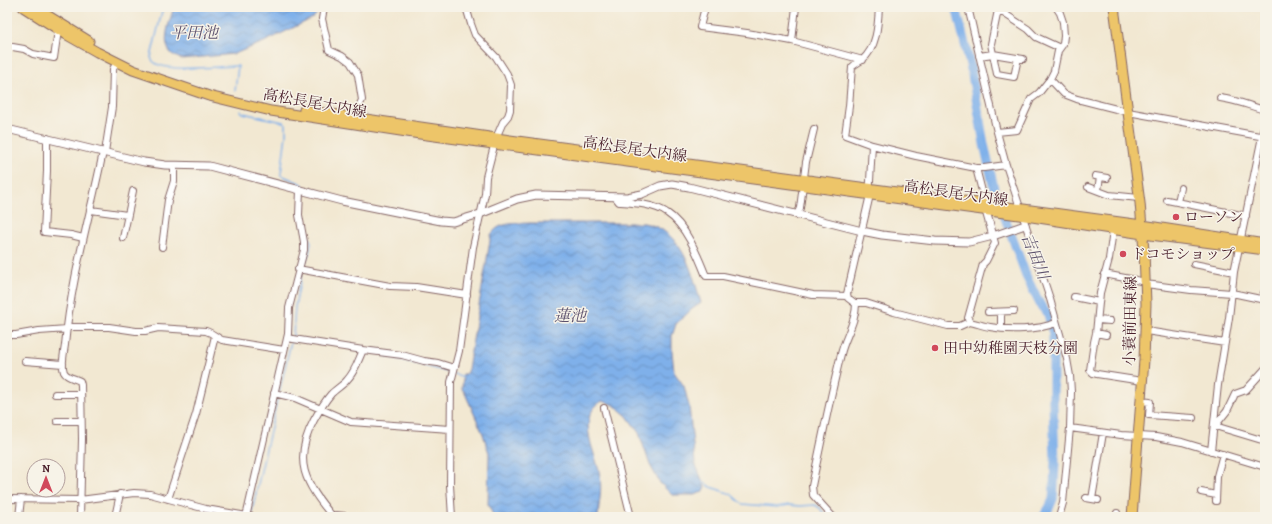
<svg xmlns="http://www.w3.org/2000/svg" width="1272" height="524" font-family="Alegreya,'Noto Serif JP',serif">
  <defs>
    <pattern id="water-waves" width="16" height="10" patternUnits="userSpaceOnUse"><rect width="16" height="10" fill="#7fb0ea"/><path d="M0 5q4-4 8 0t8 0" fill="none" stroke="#6a8fbe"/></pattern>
  </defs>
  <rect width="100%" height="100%" fill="#f7f3e8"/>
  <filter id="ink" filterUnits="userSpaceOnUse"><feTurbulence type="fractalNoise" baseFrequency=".025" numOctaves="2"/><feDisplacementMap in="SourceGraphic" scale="8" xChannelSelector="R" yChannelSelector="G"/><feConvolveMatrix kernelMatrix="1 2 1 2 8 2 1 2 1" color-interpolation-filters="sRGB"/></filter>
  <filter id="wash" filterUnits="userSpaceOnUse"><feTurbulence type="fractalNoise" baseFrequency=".012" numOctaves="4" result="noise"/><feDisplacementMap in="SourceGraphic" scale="16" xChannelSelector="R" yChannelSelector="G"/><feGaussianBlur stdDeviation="0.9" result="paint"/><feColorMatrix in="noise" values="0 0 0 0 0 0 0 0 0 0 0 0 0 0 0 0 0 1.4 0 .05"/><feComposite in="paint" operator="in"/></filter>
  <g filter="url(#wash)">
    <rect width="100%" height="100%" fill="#f2e8d2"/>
    <!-- water -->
    <path fill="url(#water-waves)" stroke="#64688a" d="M174,7H319L316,15L313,18L264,42L234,54L182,59C156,52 169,25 174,7Z
      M530,223H644C682,230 692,271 701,303L692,309L676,324L672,336V351L674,372L684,386L689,406L695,463L705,487L702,492L695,495H672L660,483L650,465L639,433L627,416L614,405L602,401C574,418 597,454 600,476C602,490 599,503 598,517H494L488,504L489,453L483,434L464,391L462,390L463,374H466L468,369L491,235C499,221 516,224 530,223Z"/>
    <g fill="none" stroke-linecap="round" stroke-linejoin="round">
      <!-- stream -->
      <path stroke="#7fb0ea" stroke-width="1.5" d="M163,7L151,57C153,76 224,65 238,66L235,91
        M241,111L243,113L283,122L286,124V135L281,173V175L302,184L304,188
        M303,267L309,253L311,242L305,229L303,216L304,194
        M293,336L295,307L302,271
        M386,356L452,373
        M455,374L465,378
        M279,393L290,346L292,340
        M701,481L711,487L731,494L742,504L777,507L789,505L800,506L815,505L820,508L826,517
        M251,515L278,396"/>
      <!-- river -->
      <path stroke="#7fb0ea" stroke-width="9" d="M956,7L971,69L984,144L994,188L1027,278L1041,306L1048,314L1053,334V403L1055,462L1054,486L1053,499L1049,508L1043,517"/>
    </g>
  </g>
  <g filter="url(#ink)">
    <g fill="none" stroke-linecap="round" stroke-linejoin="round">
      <!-- minor casing -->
      <g stroke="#856565" stroke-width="8">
        <path id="minor" d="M324,7L322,19L329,50L342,56L350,62L358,75L362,100L353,119
          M705,7L700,27L747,33L792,41L863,60
          M879,7C878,25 877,48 862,60C859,62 855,64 852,67L849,106L845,135L872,145L916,156L976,168H984L1006,165
          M968,7L997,132L1006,165L1050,299L1067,359L1070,376L1071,392L1070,428L1063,503L1059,517
          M994,7L1028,29L1036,37L1060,48
          M998,10L991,44L997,74L1014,77L1018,58
          M792,41L796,7
          M7,46L24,49L33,54L54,58L58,30
          M979,56L993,54L1023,59
          M1050,79L1064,94L1077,99L1128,112L1265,137
          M1220,98C1236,100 1250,106 1265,110
          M997,132L1017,130L1031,99L1039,93L1050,79L1054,71L1058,51L1063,44L1064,36L1063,22L1060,13L1056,7
          M47,138V171L44,232L71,235L83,238
          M105,152L112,107L113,69L117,62
          M976,168L986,207
          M1095,176L1107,178
          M1088,187L1109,195L1139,198
          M1098,190L1100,177
          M615,197L619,202C634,203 654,204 667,213C686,225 698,256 706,276H723L813,295L847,296
          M1167,200L1246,216
          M1178,202L1181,188
          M91,210L127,215
          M797,215L800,208L806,162L814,129
          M1113,230L1109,259L1100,293L1096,333L1094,342L1090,370L1093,373L1097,374L1142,381
          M123,238L133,191
          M162,247L168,200L174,181V165
          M1194,264L1234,272
          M298,269L390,286L416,287L467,295
          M1104,274L1146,282
          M1146,284L1191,290L1232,293L1265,300
          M1074,297L1099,302
          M1261,299L1265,291
          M855,303H866L894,312L948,326H960L969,322C976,323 983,326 990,327C1009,331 1038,330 1056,323
          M988,312L1014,311
          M1098,320L1110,321
          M969,322L968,318L983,264L986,261L995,243L993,236
          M67,327H109L136,331H145L158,328L206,331C213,333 216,337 222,340L284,350
          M1001,328V312
          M1146,331L1225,343
          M1096,333L1106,335
          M7,335H16L39,331L67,329
          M287,338L363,350L402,355L424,361L438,363L454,368
          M25,361L63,364
          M1265,369L1246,390L1235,394L1227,411L1215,426L1265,441
          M274,393L295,398L351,422L450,429
          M55,394H81
          M1141,401L1150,402L1149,415L1193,418
          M604,408L631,517
          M57,421H81
          M1070,428L1121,435L1156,437L1182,442L1265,467
          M1211,451L1218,385L1229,318L1234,272L1265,122
          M1201,492L1216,495
          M1086,498L1098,500
          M7,499L80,500L134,493L150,494L206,509L253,517
          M168,499L196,414L215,336
          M1092,499L1103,433
          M1216,501L1217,476L1223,454
          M19,517L21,499
          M80,517L82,439L81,385L80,381C75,378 67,378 64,372C61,365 64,353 65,345C71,279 90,216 103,152
          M115,517L120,494
          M246,517L288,334L289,308L304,250V242L299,215L300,190
          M331,517L336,515L354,517
          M333,517C305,483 292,461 314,420C319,411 324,402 331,394C336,389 343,385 347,380C355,372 358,361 363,350
          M452,517L450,485L451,382L459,351L473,247L485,194L486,177L496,138L503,122L508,116L510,110L511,85L507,74L496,57L475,35L471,24L466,7
          M833,517L813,495L812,486C821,442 830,398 841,354C845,337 856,322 856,304L848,298L847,294L869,199L872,145
          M1117,517V513"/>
      </g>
      <!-- tertiary casing -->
      <g stroke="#856565" stroke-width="9">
        <path id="tertiary" d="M7,129L144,162L165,165L209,166L342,201L441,221L453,222L480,214L517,199L536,195L627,197L642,194L660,186L672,184L689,187L862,231L882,235L935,241L969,242L993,236L1025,225
          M986,211L993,236"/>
      </g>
      <!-- primary casing -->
      <g stroke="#856565" stroke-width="11">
        <path id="primary" d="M23,7L67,35L97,52L133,70L209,96L271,111L420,134L1019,215L1143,234L1265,250
          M34,7L89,41
          M1114,7L1140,203L1144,251L1146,304L1144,360L1132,517
          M304,110L496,138L1142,225L1265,244"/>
      </g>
      <!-- minor -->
      <use href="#minor" stroke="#fff" stroke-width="6"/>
      <!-- tertiary -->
      <use href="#tertiary" stroke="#fff" stroke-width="7"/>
      <!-- primary -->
      <use href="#primary" stroke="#edc569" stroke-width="9"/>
    </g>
  </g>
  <!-- markers -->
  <g fill="#d1495b" stroke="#f7f3e8" stroke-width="1.5">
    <circle cx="1176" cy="217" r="4"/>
    <circle cx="1123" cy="254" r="4"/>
    <circle cx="935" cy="348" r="4"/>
  </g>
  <g text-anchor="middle" stroke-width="3" stroke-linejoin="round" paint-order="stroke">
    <!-- street labels -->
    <g font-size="15" fill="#4a1f2b" stroke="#f7f3e8">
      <text transform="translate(315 103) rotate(10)" y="5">高松長尾大内線</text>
      <text transform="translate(635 149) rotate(8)" y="5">高松長尾大内線</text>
      <text transform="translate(956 193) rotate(8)" y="5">高松長尾大内線</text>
      <text transform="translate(1130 321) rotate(-89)" y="5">小蓑前田東線</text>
    </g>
    <!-- poi labels -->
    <g font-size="15" fill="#4a1f2b" stroke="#f7f3e8" text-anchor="start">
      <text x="1184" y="222">ローソン</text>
      <text x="1131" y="259">ドコモショップ</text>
      <text x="943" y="353">田中幼稚園天枝分園</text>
    </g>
    <!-- water labels -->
    <g font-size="16" font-style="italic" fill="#5d526e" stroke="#f7f3e8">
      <text x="194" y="38">平田池</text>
      <text transform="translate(1036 256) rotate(68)" y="6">吉田川</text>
      <text x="570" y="321">蓮池</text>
    </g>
  </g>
  <!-- margin -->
  <rect width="1272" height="524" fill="none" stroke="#f7f3e8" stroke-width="24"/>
  <!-- north arrow -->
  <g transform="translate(46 478)"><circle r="19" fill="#f7f3e8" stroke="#b29e9c"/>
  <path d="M0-3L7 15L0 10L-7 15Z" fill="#d1495b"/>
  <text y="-6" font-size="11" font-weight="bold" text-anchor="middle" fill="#4a1f2b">N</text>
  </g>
</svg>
